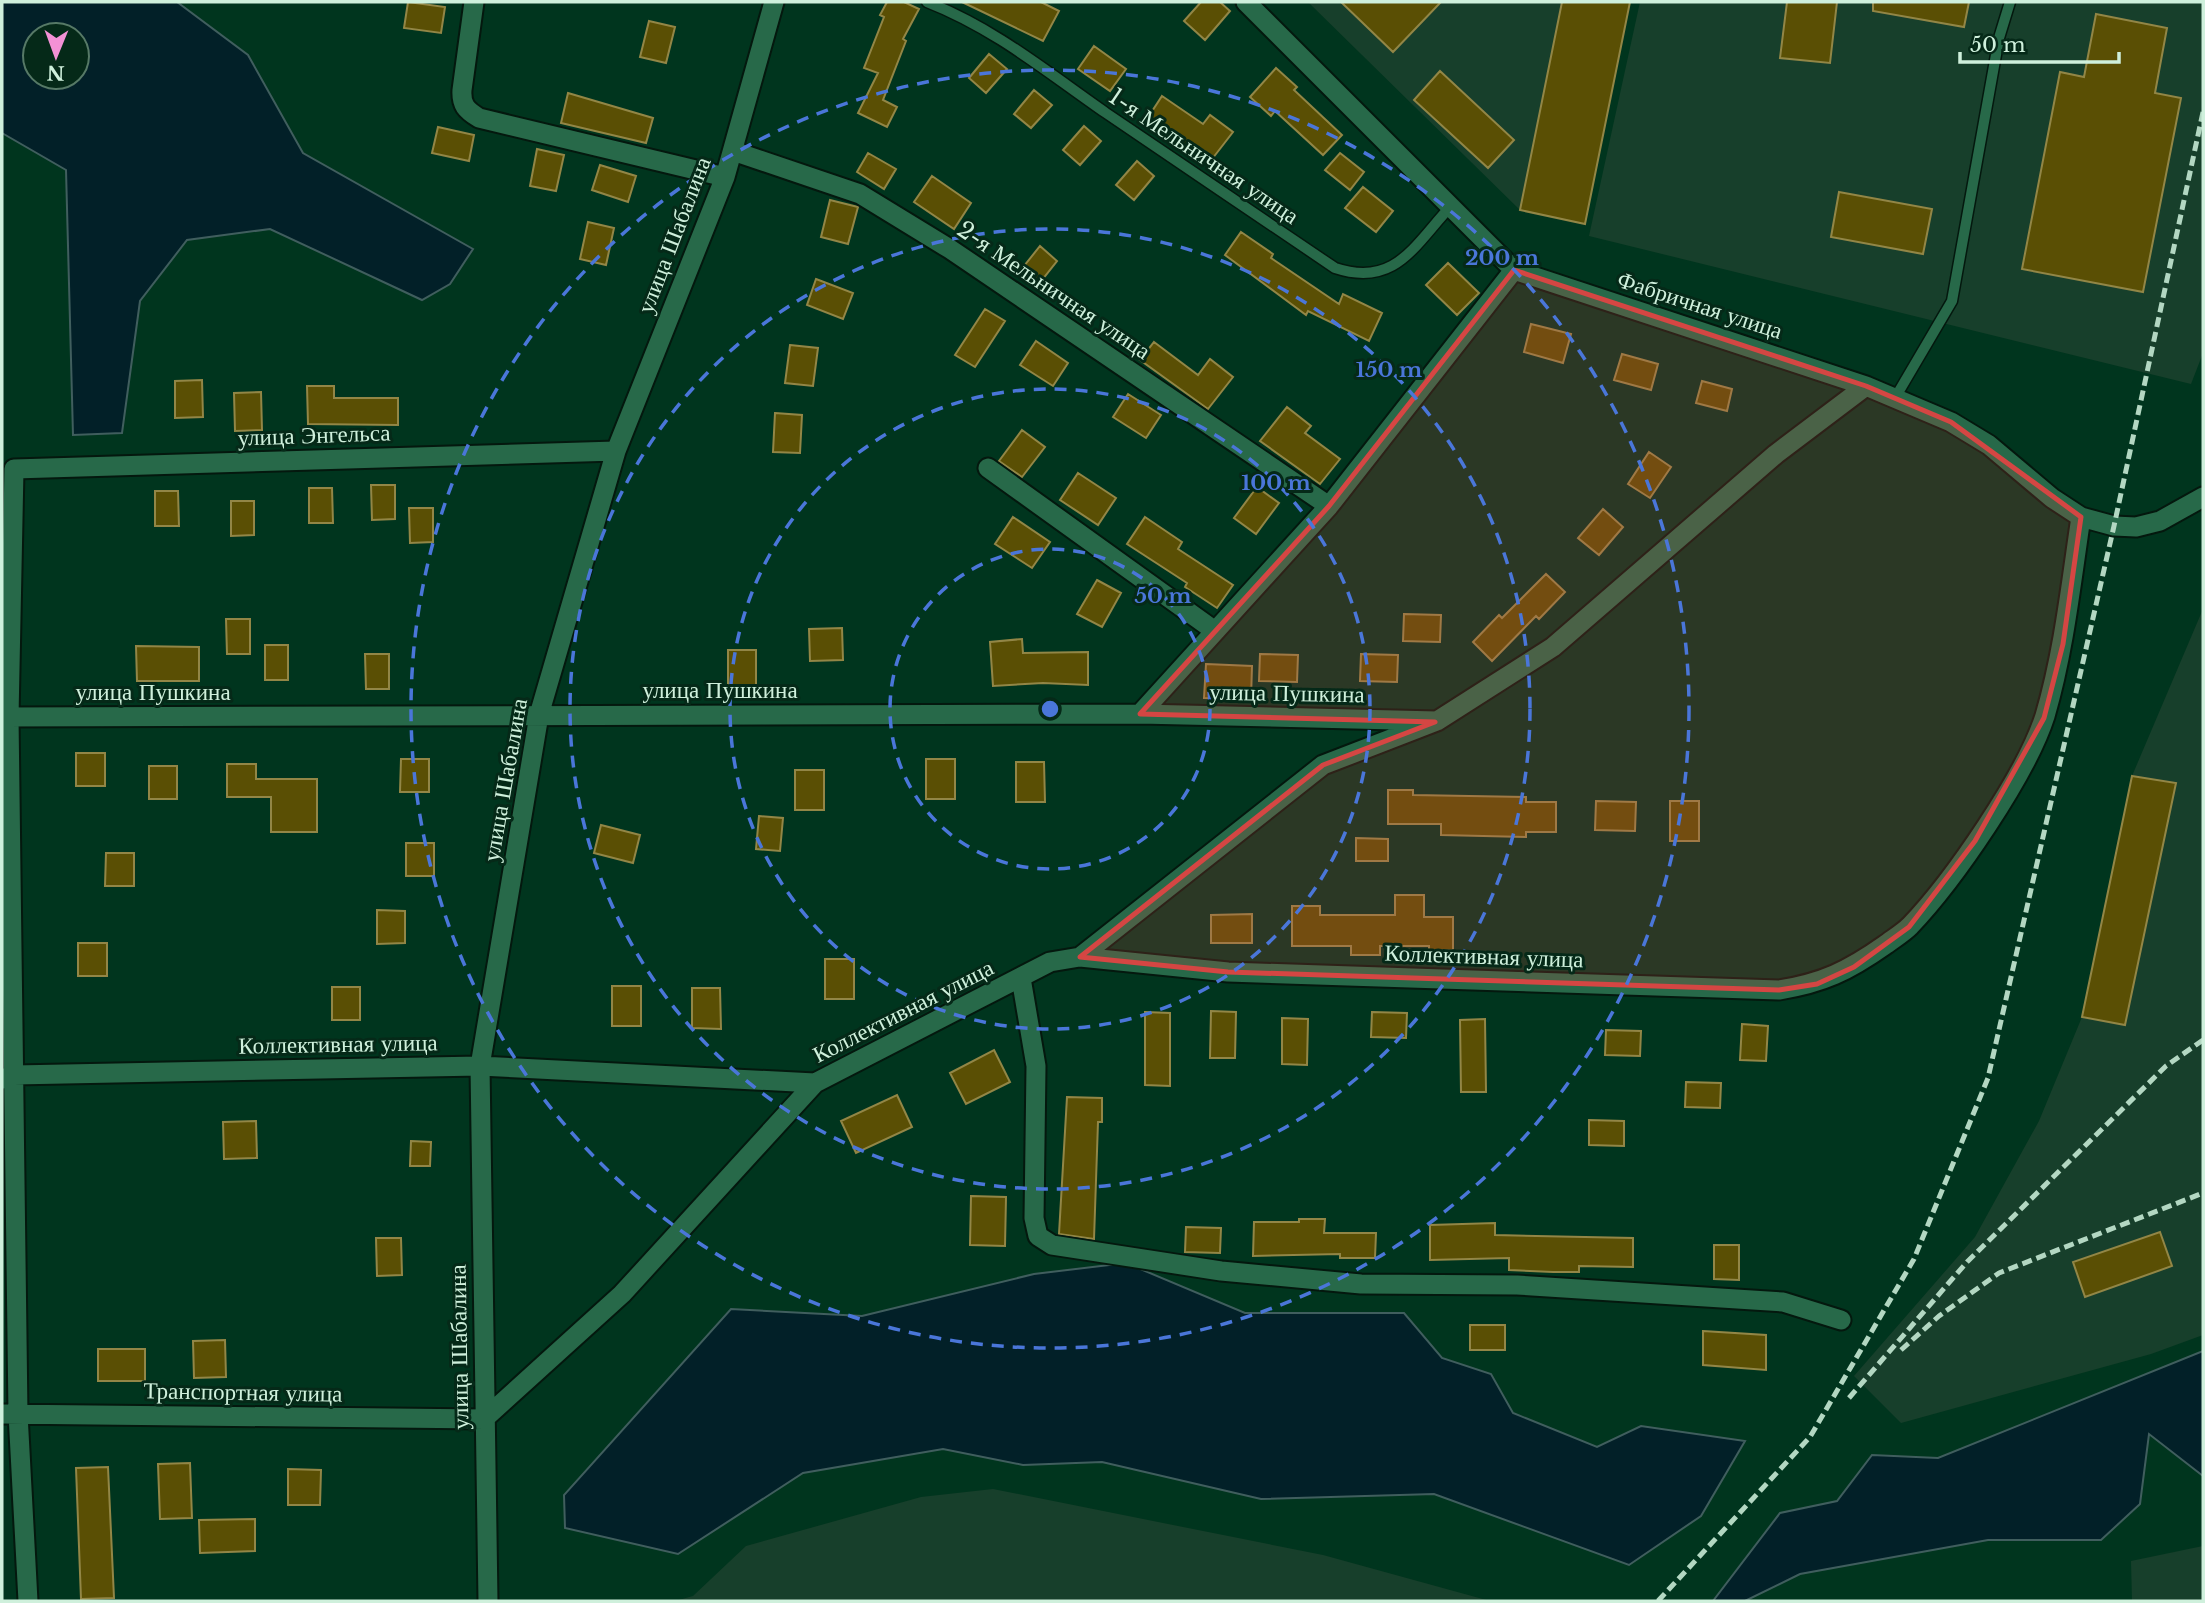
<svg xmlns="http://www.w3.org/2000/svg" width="2205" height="1603" font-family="'Libre Baskerville',serif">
  <rect width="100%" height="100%" fill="#00351e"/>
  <!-- built -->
  <path fill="#173f2b" d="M1308,2H1630L1585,224L1520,210Z
    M1640,2H2203V353L2191,384L1589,236Z
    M2203,609V1335L2151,1354L1901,1423L1854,1376L1975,1237L2039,1121L2082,1017L2132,776Z
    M993,1489L1323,1555L1490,1601H675L693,1596L746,1546L921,1497Z
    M2203,1546V1601H2132L2131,1561Z"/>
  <!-- water -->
  <path fill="#022028" stroke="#405e5e" stroke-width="2" fill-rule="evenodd" d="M2,2H177L248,55L303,153L473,249L450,284L422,300L270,229L187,240L140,301L122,433L73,435L66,170L2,133ZM35,35H77V77H35Z
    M1126,1263L1245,1313H1404L1442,1358L1491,1374L1513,1413L1597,1447L1641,1426L1745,1441L1701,1516L1629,1565L1434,1494L1261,1499L1102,1462L1023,1465L943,1449L803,1473L678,1554L565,1528L564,1495L731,1309L862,1316L1034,1274Z
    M2203,1351V1476L2149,1434L2140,1504L2101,1540H1988L1800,1574L1745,1601H1713L1780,1513L1837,1501L1872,1455L1938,1458Z"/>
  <!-- building -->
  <path fill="#5a4f04" stroke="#928646" stroke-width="2" d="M408,2L445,7L441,33L404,28Z
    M887,2H904L919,9L903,39L906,41L883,100L897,107L887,127L858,113L878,73L864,68L884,17L880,15Z
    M962,2H1041L1059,11L1043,41Z
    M1201,2H1220L1230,11L1205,40L1184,21Z
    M1341,2H1441L1393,52Z
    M1562,2H1630L1585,224L1520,210Z
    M1787,2H1837L1830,63L1780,58Z
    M1873,2H1969L1964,27L1873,11Z
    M2096,14L2167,28L2155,93L2181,98L2143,292L2022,269L2060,72L2084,77Z
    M649,21L675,27L666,63L640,57Z
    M1094,46L1126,69L1110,91L1078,69Z
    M989,54L1007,69L986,93L969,78Z
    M1276,68L1297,87L1294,90L1342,135L1323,155L1275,111L1271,116L1250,97Z
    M1440,71L1514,140L1488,168L1414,100Z
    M1034,90L1052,105L1031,128L1014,114Z
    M568,93L653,118L646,143L561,123Z
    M1162,96L1203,124L1210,115L1233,132L1209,163L1147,119Z
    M1084,126L1101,141L1080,165L1063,150Z
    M438,127L474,135L469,161L432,153Z
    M537,149L564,155L556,191L530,186Z
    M868,153L896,169L884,189L857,172Z
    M1340,153L1364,172L1350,190L1325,170Z
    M1137,161L1154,176L1134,200L1116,185Z
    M600,165L636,176L628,202L592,190Z
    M932,176L971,203L954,229L914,202Z
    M1363,187L1393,211L1376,232L1345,208Z
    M1839,192L1932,209L1923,254L1831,237Z
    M830,200L858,207L848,244L821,237Z
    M588,222L614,228L606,265L580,259Z
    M1241,232L1273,254L1271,258L1339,304L1343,294L1382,313L1369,341L1308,311L1306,315L1225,255Z
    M1040,246L1057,261L1038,285L1020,271Z
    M1448,263L1479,293L1457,315L1426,285Z
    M816,279L853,293L843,319L807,305Z
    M985,309L1005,321L975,367L955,355Z
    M1531,324L1571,334L1563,363L1524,352Z
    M1036,341L1068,363L1053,386L1020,365Z
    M1154,342L1198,375L1210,359L1233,377L1208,409L1140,360Z
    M790,345L818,348L813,386L785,383Z
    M1622,354L1658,364L1651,390L1614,380Z
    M202,380L203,417L175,418V381Z
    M1702,381L1732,389L1727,411L1696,403Z
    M307,386H334V398H398V425L308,424Z
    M261,392L262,430L235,431L234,393Z
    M1128,394L1161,415L1146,438L1113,417Z
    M1287,407L1311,426L1305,433L1340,459L1320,484L1260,441Z
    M775,413L802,415L800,453L773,452Z
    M1022,430L1045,447L1022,477L999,461Z
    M1649,452L1671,467L1650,498L1628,484Z
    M1078,473L1116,498L1098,525L1060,500Z
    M371,485H395V519L372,520Z
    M1257,487L1279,503L1256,534L1234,518Z
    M309,488H332L333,523H309Z
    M155,491H178L179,526H155Z
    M231,501H254V535L231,536Z
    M409,508H433V542L410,543Z
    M1603,509L1623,527L1599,555L1578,538Z
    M1013,517L1050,542L1032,568L995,544Z
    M1145,517L1182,542L1178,549L1233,585L1217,608L1185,587L1187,583L1127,544Z
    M1546,574L1565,592L1539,619L1536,616L1492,661L1473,642L1499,615L1502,618Z
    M1097,580L1121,593L1102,627L1077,614Z
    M1404,614L1441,615L1440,642L1403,641Z
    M226,619H250V654H227Z
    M842,628L843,660L810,661L809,629Z
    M1022,639L1023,653L1088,652V685L1043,683L993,686L990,642Z
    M265,645H288V680H265Z
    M136,646L199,647V681H137Z
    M728,650H756V688L728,689Z
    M365,654H389V689H366Z
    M1260,654L1298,655L1297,682L1259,681Z
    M1361,654L1398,655L1397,682L1360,681Z
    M1206,664L1252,666L1251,699L1204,698Z
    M76,753H105V786H76Z
    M401,759H429V792H400Z
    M926,759H955V799H926Z
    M1016,762H1044L1045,802H1016Z
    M227,764H256V779H317V832H271V797H227Z
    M149,766H177V799H149Z
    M795,770H824V810H795Z
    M2132,776L2176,783L2125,1025L2082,1017Z
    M1388,790H1413V795L1526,797V802H1556V832H1526V837L1441,835V824H1388Z
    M1596,801L1636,802L1635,831L1595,830Z
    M1670,801H1699V841H1670Z
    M759,816L783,818L780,851L756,849Z
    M601,825L640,835L633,863L594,853Z
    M1356,838L1388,839V861H1356Z
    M406,843H434V876H406Z
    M106,853H134V886H105Z
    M1395,895H1424V917H1453V950H1429V946H1380V955H1351V946H1292V906H1320V915H1395Z
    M377,910L405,911V943L377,944Z
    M1252,914V943H1211V915Z
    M78,943H107V976H78Z
    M825,959H854V999H825Z
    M612,986H641V1026H612Z
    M332,987H360V1020H332Z
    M692,988H720L721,1029L692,1028Z
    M1211,1011L1236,1012L1235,1058H1210Z
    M1145,1012L1170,1013V1086L1145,1085Z
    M1372,1012L1407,1013L1406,1038L1371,1037Z
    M1282,1018L1308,1019L1307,1065L1282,1064Z
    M1485,1019L1486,1092H1461L1460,1020Z
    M1742,1024L1768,1026L1766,1061L1740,1060Z
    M1606,1030L1641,1031L1640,1056L1605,1055Z
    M994,1050L1010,1082L966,1104L950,1073Z
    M1686,1082L1721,1083L1720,1108L1685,1107Z
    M897,1095L912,1127L856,1153L841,1121Z
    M1067,1097L1102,1098V1122H1098L1094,1239L1059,1234Z
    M1589,1120L1624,1121V1146L1589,1145Z
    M256,1121L257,1158L224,1159L223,1122Z
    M411,1141L431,1142L430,1166H410Z
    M971,1196L1006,1197L1005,1246L970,1245Z
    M1299,1219H1325L1324,1233H1376L1375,1258H1340V1254L1253,1256L1254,1222H1299Z
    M1495,1223V1235L1633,1238V1267L1579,1266V1272H1553L1509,1270V1258L1430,1260V1225Z
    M1186,1227L1221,1228L1220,1253L1185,1252Z
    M2160,1232L2172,1266L2085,1297L2073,1262Z
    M376,1238H401L402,1275L377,1276Z
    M1714,1245H1739V1280L1714,1279Z
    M1470,1325H1505V1350H1470Z
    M1703,1331L1766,1335V1370L1703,1365Z
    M225,1340L226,1377L194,1378L193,1341Z
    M98,1349H145V1381H98Z
    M190,1463L192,1518L160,1519L158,1464Z
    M108,1467L114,1598L81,1599L76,1468Z
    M288,1469L321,1470L320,1505H288Z
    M255,1519V1551L200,1553L199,1520Z"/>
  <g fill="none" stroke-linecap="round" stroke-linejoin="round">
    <!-- lane casing -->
    <g stroke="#04180e" stroke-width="13">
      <path id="lane" d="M927,2C994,28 1047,72 1106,113C1182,165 1259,216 1335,268C1396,288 1414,245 1452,205
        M1895,398L1952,301L1999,38L2010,2"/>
    </g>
    <!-- street casing -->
    <g stroke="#04180e" stroke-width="23">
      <path id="street" d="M474,2L462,90C461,105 466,110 479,118L725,177
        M1246,2L1514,270L1866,386L1951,422L1989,445L2052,498L2081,517L2114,526L2136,527L2160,521L2203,497
        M733,151L860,194L950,249L1329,506
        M988,468L1215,631
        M1140,714L1329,506L1514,270
        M2,717L1140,714L1437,721
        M1080,957L1323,765L1437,721L1553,647L1776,454L1866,386
        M1021,978L1036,1066L1034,1218L1038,1236L1052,1245L1221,1271L1361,1284L1517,1285L1783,1302L1841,1320
        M2,1079L14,1075L480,1066L815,1083L1050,962L1080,957L1228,972L1779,990C1823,983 1848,971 1885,945C1893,939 1903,933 1910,926C1954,880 2026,775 2045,716C2064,651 2071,584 2081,517
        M2,1414L484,1419L622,1294L815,1083
        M28,1601L18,1414L9,717L14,469L616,451
        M488,1601L480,1066L539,715L616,451L725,177L774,2"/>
    </g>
    <!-- lane -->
    <use href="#lane" stroke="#276949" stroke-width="10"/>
    <!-- street -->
    <use href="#street" stroke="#276949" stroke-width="19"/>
    <!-- rail -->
    <path stroke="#b3d7c2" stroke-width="5" stroke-dasharray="10 5" stroke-linecap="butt" d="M1901,1350L1939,1316L1999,1273L2203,1193
      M1849,1398L1967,1262L2166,1066L2203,1040
      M1658,1601L1810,1437L1914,1259L1988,1078L2114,526L2203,112"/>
  </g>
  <!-- marked area -->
  <path fill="#d54643" fill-opacity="0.2" stroke="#d54643" stroke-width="5" stroke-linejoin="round" d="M1514,270L1866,386L1951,422L2081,517L2063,644L2044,718L1975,841L1909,927L1854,967L1817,984L1779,990L1228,972L1080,957L1323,765L1435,722L1140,714L1329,506Z"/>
  <!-- distance rings -->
  <g fill="none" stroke="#4a76d9" stroke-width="3.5" stroke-dasharray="12 9">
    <circle cx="1050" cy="709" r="160"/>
    <circle cx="1050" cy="709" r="320"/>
    <circle cx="1050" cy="709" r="480"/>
    <circle cx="1050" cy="709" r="639"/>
  </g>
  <g text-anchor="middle" stroke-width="6" stroke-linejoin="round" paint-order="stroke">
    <!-- street labels -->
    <g font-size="23" fill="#cff0dc" stroke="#052918">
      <text transform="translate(1204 156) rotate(34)" y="8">1-я Мельничная улица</text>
      <text transform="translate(674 235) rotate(-69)" y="8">улица Шабалина</text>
      <text transform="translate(1054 290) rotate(34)" y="8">2-я Мельничная улица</text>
      <text transform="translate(1700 305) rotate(18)" y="8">Фабричная улица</text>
      <text transform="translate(314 435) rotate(-2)" y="8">улица Энгельса</text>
      <text x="720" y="698">улица Пушкина</text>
      <text x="153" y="700">улица Пушкина</text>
      <text transform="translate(1287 693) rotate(1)" y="8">улица Пушкина</text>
      <text transform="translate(505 780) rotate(-80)" y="8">улица Шабалина</text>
      <text transform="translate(1484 956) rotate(2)" y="8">Коллективная улица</text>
      <text transform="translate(903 1011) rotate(-27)" y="8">Коллективная улица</text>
      <text transform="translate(338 1044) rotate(-1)" y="8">Коллективная улица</text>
      <text transform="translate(459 1347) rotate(-91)" y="8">улица Шабалина</text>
      <text transform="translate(243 1392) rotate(1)" y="8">Транспортная улица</text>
    </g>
  </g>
  <circle cx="1050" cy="709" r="10" fill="#4a76d9" stroke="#052918" stroke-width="3.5"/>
  <g font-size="21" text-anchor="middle" font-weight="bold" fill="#4a76d9" stroke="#052918" stroke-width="6" stroke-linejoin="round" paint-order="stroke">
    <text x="1502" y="265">200 m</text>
    <text x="1389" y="377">150 m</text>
    <text x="1276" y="490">100 m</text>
    <text x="1163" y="603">50 m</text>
  </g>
  <!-- border -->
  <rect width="2205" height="1603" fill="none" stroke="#cff0dc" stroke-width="7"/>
  <!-- north arrow -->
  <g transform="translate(56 56) rotate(181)"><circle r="33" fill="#052918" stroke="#567966" stroke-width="2"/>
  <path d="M0-5L12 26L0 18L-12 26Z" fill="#f391d5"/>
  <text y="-10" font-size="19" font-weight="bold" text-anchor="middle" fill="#cff0dc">N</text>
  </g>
  <!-- scale -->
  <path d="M1960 52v10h159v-10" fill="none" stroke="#cff0dc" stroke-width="3.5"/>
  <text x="1970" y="52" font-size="21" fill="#cff0dc" stroke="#052918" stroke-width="5" paint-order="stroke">50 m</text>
</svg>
